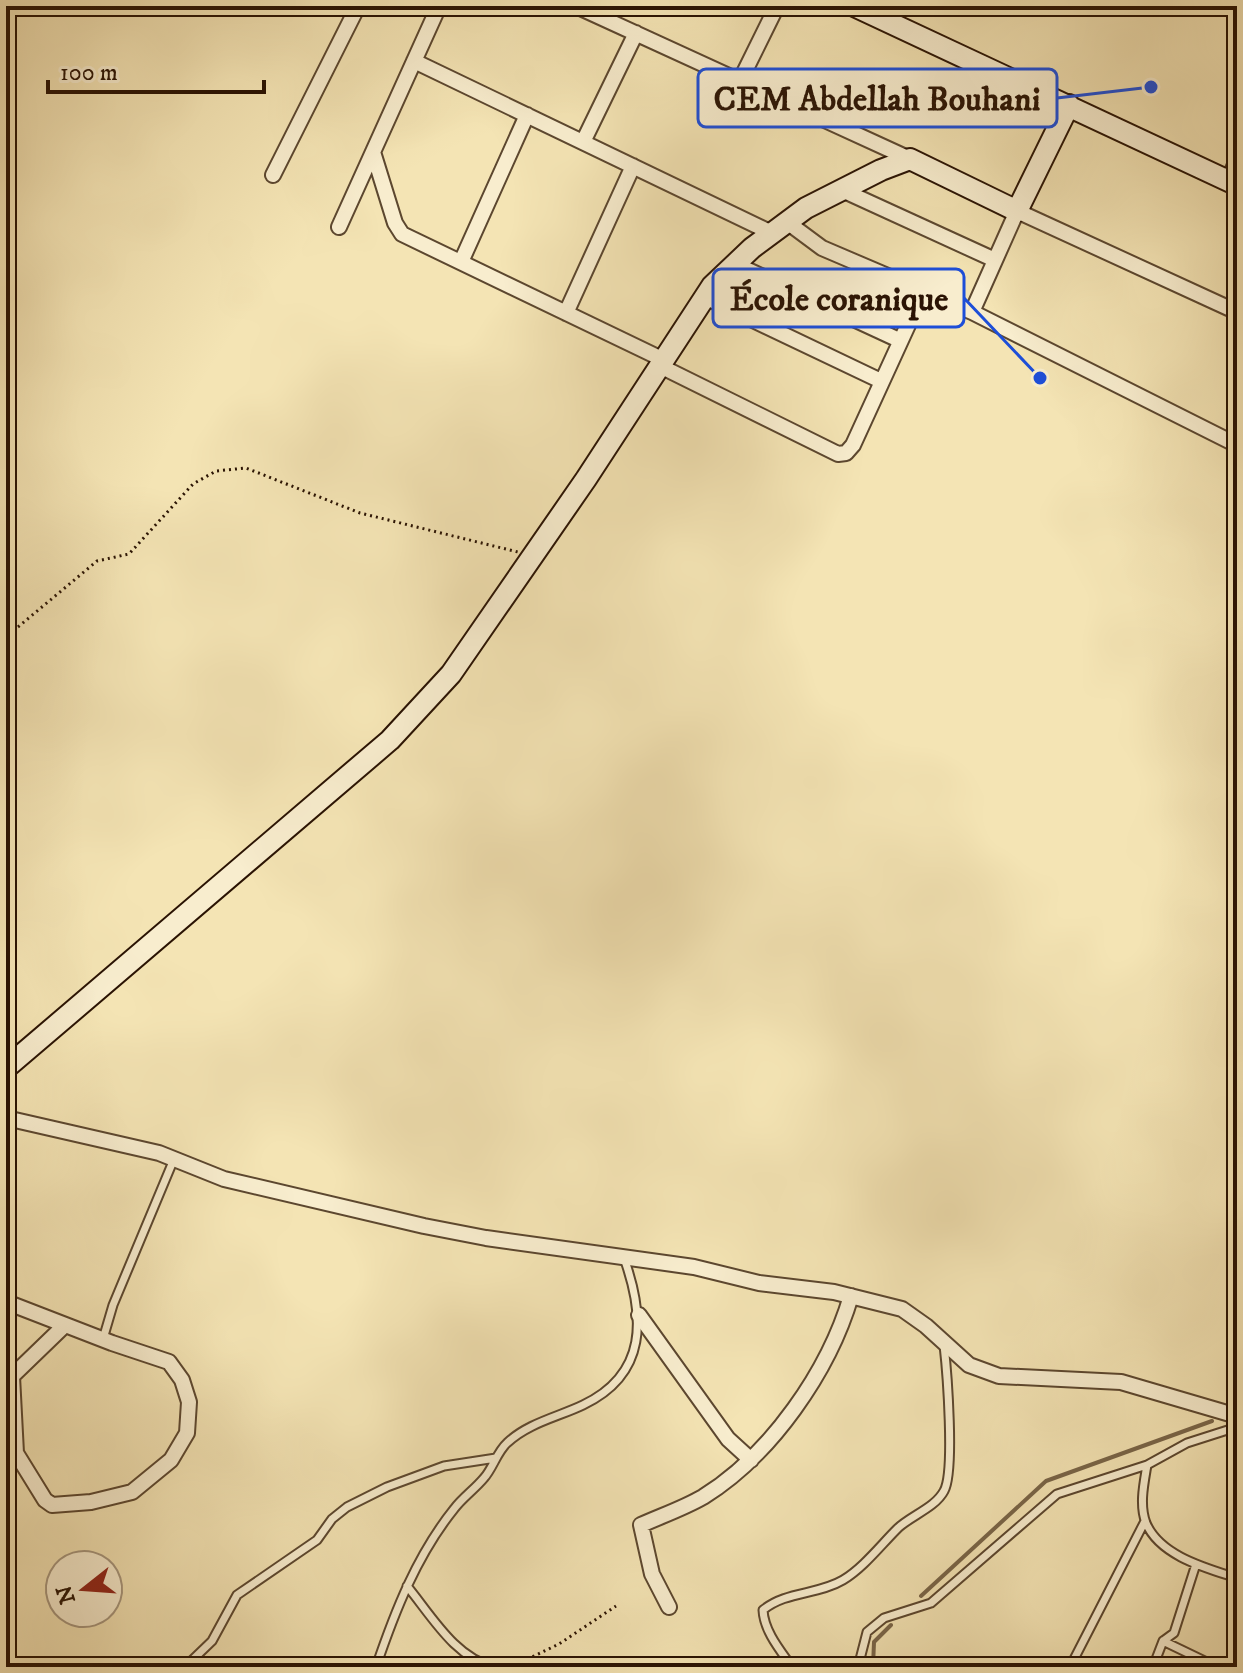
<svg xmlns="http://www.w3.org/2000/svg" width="1243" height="1673" font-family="'IM FELL DW Pica',serif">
  <rect width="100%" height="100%" fill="#f4e4b4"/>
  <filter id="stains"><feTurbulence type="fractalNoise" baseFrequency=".0025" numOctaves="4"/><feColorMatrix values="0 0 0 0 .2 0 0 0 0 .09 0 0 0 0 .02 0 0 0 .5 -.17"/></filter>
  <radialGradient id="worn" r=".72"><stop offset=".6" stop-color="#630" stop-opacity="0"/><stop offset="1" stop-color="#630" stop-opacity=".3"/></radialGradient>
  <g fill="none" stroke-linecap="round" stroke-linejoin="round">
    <!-- stream -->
    <path stroke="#7a6649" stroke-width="4" d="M921,1596L1046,1481L1212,1421
      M873,1667L874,1642L891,1625"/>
    <!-- service casing -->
    <g stroke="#5c472f" stroke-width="11">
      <path id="service" d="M103,1339L113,1305L174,1159
        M1237,1427L1187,1443L1147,1465C1144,1483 1139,1505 1146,1523C1160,1556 1206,1568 1237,1578
        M407,1586C431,1615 455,1658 494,1667
        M1163,1641L1217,1667
        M185,1667L212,1641L237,1595L317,1540L332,1519L347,1507L387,1487L444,1466L496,1458
        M376,1667C395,1611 417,1555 454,1509C462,1498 475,1489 484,1478C493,1468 497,1452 507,1443C528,1423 558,1417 583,1405C648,1374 645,1317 624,1258
        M792,1667C780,1650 764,1631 763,1610C786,1591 818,1595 843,1580C863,1568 880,1546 897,1529C910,1516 935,1508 944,1491C955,1472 947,1371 944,1345
        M858,1667L867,1632L884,1618L931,1603L1057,1494L1147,1465
        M1070,1667L1145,1521
        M1153,1667L1163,1641L1174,1633L1196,1564"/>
    </g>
    <!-- minor casing -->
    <g stroke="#5c472f" stroke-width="18">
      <path id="minor" d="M576,6L910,159
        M414,61L772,233
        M740,81L777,6
        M583,142L636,33
        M373,152L395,223L402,234L664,360
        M273,175L358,6
        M1228,181L1237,160
        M842,190L995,260
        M787,222L822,248L972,312L1237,445
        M339,227L439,6
        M461,262L527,115
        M735,264L899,340
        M705,297L881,381
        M972,312L1017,211L1237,312
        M566,313L633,166
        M660,366L838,454L846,453L853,445L924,290
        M6,1118L159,1153L224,1179L424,1226L486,1238L694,1267L759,1283L834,1292L902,1309L926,1326L969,1365L999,1376L1121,1382L1237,1416
        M6,1302L112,1343L169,1362L182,1380L189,1402L187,1433L171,1460L132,1492L91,1502L52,1505L45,1500L16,1453L12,1376
        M639,1315L728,1439L751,1460
        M6,1382L65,1325
        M669,1607L652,1574L641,1525C661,1516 684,1508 703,1497C771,1455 829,1371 851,1296"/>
    </g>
    <!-- secondary casing -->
    <g stroke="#2a1303" stroke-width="24">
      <path id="secondary" d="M854,6L1237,185
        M6,1068L390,740L451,674L586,479L712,286L752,248L806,208L881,170L910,159L1017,211L1069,105"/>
    </g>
    <!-- path -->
    <path stroke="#2a1303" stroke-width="3" stroke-dasharray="2 4" stroke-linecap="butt" d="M18,627L97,561L129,554L193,484L216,471L246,468L360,513L518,552
      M511,1667L559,1644L616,1606"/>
    <!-- service -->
    <use href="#service" stroke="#f8edce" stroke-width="7"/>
    <!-- minor -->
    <use href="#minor" stroke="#f8edce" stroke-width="14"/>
    <!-- secondary -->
    <use href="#secondary" stroke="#f8edce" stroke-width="20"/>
  </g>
  <!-- callouts -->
  <path fill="none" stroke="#1d4ed8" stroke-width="3" d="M1151 87L1057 98M1040 378L964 298"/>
  <g fill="#1d4ed8" stroke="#f8edce" stroke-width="3">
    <circle cx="1151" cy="87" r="8"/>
    <circle cx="1040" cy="378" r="8"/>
  </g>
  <g fill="#f8edce" stroke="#1d4ed8" stroke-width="3">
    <rect x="698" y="69" width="359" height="58" rx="8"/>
    <rect x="713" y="269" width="251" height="58" rx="8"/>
  </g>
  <g font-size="34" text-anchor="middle" font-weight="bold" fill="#2a1303">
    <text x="877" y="110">CEM Abdellah Bouhani</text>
    <text x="839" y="310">École coranique</text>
  </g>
  <!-- margin -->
  <rect width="1243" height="1673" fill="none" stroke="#f4e4b4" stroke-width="32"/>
  <rect x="8" y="8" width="1227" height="1657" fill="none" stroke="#2a1303" stroke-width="4"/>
  <rect x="16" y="16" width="1211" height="1641" fill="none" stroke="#2a1303" stroke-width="2"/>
  <!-- north arrow -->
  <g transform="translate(84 1589) rotate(253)"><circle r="38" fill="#f8edce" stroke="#a6967d" stroke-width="2"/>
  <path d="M0-6L14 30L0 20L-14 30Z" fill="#8f2418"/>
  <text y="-12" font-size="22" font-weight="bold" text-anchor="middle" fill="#2a1303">N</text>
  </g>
  <!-- scale -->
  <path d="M48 80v12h216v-12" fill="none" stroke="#2a1303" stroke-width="4"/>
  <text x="60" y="80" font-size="24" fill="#2a1303" stroke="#f8edce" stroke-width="6" paint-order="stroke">100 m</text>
  <rect width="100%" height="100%" filter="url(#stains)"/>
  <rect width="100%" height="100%" fill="url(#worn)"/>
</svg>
